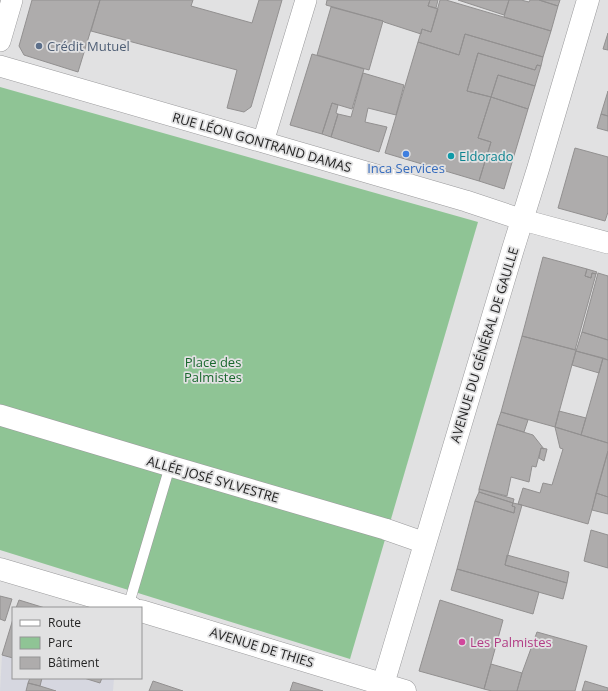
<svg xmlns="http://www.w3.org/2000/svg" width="608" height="691" font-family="'Open Sans',sans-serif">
  <rect width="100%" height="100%" fill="#e1e1e2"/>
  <!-- built -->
  <path fill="#d6d7e0" d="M13,619V678H114L113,691H0L2,655Z"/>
  <!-- green -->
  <path fill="#8fc495" d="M0,87L478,222L350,659L0,550Z"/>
  <!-- building -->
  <path fill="#aeacac" stroke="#929090" d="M32,0H100L78,72L24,55L19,46Z
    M100,0H193L191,6L252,23L259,0H282L251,107L244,112L227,108L237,70L91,31Z
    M327,0H430L428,6L438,9L431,32L422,29L421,34L384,22L383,21L326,5Z
    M430,0H438L436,8L428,6Z
    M440,0H446L551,31L543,57L465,34L459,55L418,42L422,29L431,32Z
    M458,0H509L504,15Z
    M509,0H521L529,2L530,0H539L558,6L551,31L504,17Z
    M539,0H560L558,6Z
    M331,7L383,21L369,70L317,55Z
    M608,33V50L603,49Z
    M465,34L543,57L541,66L537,65L535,70L478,53L467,91L491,97L478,138L491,142L479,181L385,153L418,42L459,55Z
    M478,53L535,70L537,65L541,66L535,86L498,75L491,97L467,91Z
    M312,54L364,69L352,109L332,103L322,134L290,125Z
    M363,73L404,85L396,115L368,108L365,122L387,127L379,152L331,137L338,114L351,117Z
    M498,75L535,86L528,109L491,97Z
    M608,91V116L601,114Z
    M491,97L528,109L504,189L479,181L491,142L478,138Z
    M332,103L338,105L336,113L338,114L331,137L322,134Z
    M601,114L608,116V131L597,128Z
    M575,148L608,157V212L605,221L558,208Z
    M543,257L587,269L585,276L591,278L592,273L596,274L575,350L522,336Z
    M587,269L597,272L596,274L592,273L591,278L585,276Z
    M598,273L608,276V340L582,332Z
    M582,332L608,340V360L576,351Z
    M522,336L576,350L555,427L501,412Z
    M576,351L603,358L599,373L572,365Z
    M603,358L608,360V443L581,435Z
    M559,411L586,418L581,435L555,427Z
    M501,412L528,420L524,432L497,424Z
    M497,424L533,435L544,449L541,448L536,467L532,466L529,482L511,477L507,496L479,489Z
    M555,427L608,443V451L588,524L518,504L523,488L540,493L543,483L552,485L563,449L560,448Z
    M541,448L547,449L544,461L539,458Z
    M608,451V497L596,493Z
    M479,489L514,499L513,503L479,492Z
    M479,492L513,503L512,506L515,507L514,513L475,501Z
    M596,493L608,497V514L592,510Z
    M475,501L514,513L515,507L512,506L513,503L522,505L505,565L567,583L563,599L457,569Z
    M591,530L608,535V568L584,561Z
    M507,555L569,572L567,583L505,565Z
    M457,569L539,592L533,614L451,590Z
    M0,596L12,599L5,621L0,619Z
    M19,600L45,608H16Z
    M440,600L503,620L484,689L419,671Z
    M13,619V658L2,655Z
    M537,632L587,646L575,691H517L522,673Z
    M491,664L522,673L517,691H492L484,689Z
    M30,678H42L40,686L28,683Z
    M84,678H102L100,683Z
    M153,681L183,691H149Z
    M585,681L608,688V691H582Z
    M293,682L323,691H290Z
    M28,683L40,686L56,691H26Z"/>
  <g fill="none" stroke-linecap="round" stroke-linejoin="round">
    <!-- lane casing -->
    <g stroke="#9a9a9c" stroke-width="11">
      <path id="lane" d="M128,607L170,466"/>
    </g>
    <!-- street casing -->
    <g stroke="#9a9a9c" stroke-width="22">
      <path id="street" d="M0,41L12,0
        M0,66L263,142L466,201L523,220L608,243
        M263,142L306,0
        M0,415L170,466L385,529L425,543"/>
    </g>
    <!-- secondary casing -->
    <g stroke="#9a9a9c" stroke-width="23">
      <path id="secondary" d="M0,569L132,608
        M141,611L405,691
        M381,691L513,249L538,169L588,0"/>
    </g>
    <!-- lane -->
    <use href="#lane" stroke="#fff" stroke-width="10"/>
    <!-- street -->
    <use href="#street" stroke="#fff" stroke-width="21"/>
    <!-- secondary -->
    <use href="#secondary" stroke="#fff" stroke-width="22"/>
  </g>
  <!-- markers -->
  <circle fill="#5c6f8a" stroke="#e1e1e2" stroke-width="1.5" cx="39" cy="46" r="4"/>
  <circle fill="#3f7fe0" stroke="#e1e1e2" stroke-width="1.5" cx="406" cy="154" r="4"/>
  <circle fill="#0f9aa8" stroke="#e1e1e2" stroke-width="1.5" cx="451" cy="156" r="4"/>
  <circle fill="#d1479c" stroke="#e1e1e2" stroke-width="1.5" cx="462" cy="642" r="4"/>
  <g text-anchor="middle" stroke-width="3.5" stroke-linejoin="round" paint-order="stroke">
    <!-- service labels -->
    <g font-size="13" fill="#4e5e75" stroke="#e1e1e2" text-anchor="start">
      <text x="47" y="51">Crédit Mutuel</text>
    </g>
    <!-- street labels -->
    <g font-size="13" fill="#242424" stroke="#e1e1e2">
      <text transform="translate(262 142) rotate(16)" y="5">RUE LÉON GONTRAND DAMAS</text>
      <text transform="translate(484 345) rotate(-73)" y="5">AVENUE DU GÉNÉRAL DE GAULLE</text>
      <text transform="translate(213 479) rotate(16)" y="5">ALLÉE JOSÉ SYLVESTRE</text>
      <text transform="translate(262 647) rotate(17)" y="5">AVENUE DE THIES</text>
    </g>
    <!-- culture labels -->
    <g font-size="13" fill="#0d838f" stroke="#e1e1e2" text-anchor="start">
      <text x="459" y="161">Eldorado</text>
    </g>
    <!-- shop labels -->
    <g font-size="13" fill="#366cbe" stroke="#e1e1e2">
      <text x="406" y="173">Inca Services</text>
    </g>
    <!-- park labels -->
    <g font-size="13" fill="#1a682e" stroke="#e1e1e2">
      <text x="213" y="367">Place des<tspan x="213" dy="15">Palmistes</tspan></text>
    </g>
    <!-- hotel labels -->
    <g font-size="13" fill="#b23c85" stroke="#e1e1e2" text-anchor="start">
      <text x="470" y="647">Les Palmistes</text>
    </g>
  </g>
  <!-- legend -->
  <rect x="12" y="607" width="130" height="72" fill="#e1e1e2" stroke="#959596"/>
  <rect x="20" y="620" width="20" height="6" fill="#ffffff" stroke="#959596"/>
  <text x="48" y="627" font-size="12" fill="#242424">Route</text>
  <rect x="20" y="637" width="20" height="12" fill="#8fc495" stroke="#959596"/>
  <text x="48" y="647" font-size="12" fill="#242424">Parc</text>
  <rect x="20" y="657" width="20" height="12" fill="#aeacac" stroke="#959596"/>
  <text x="48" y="667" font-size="12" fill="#242424">Bâtiment</text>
</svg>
